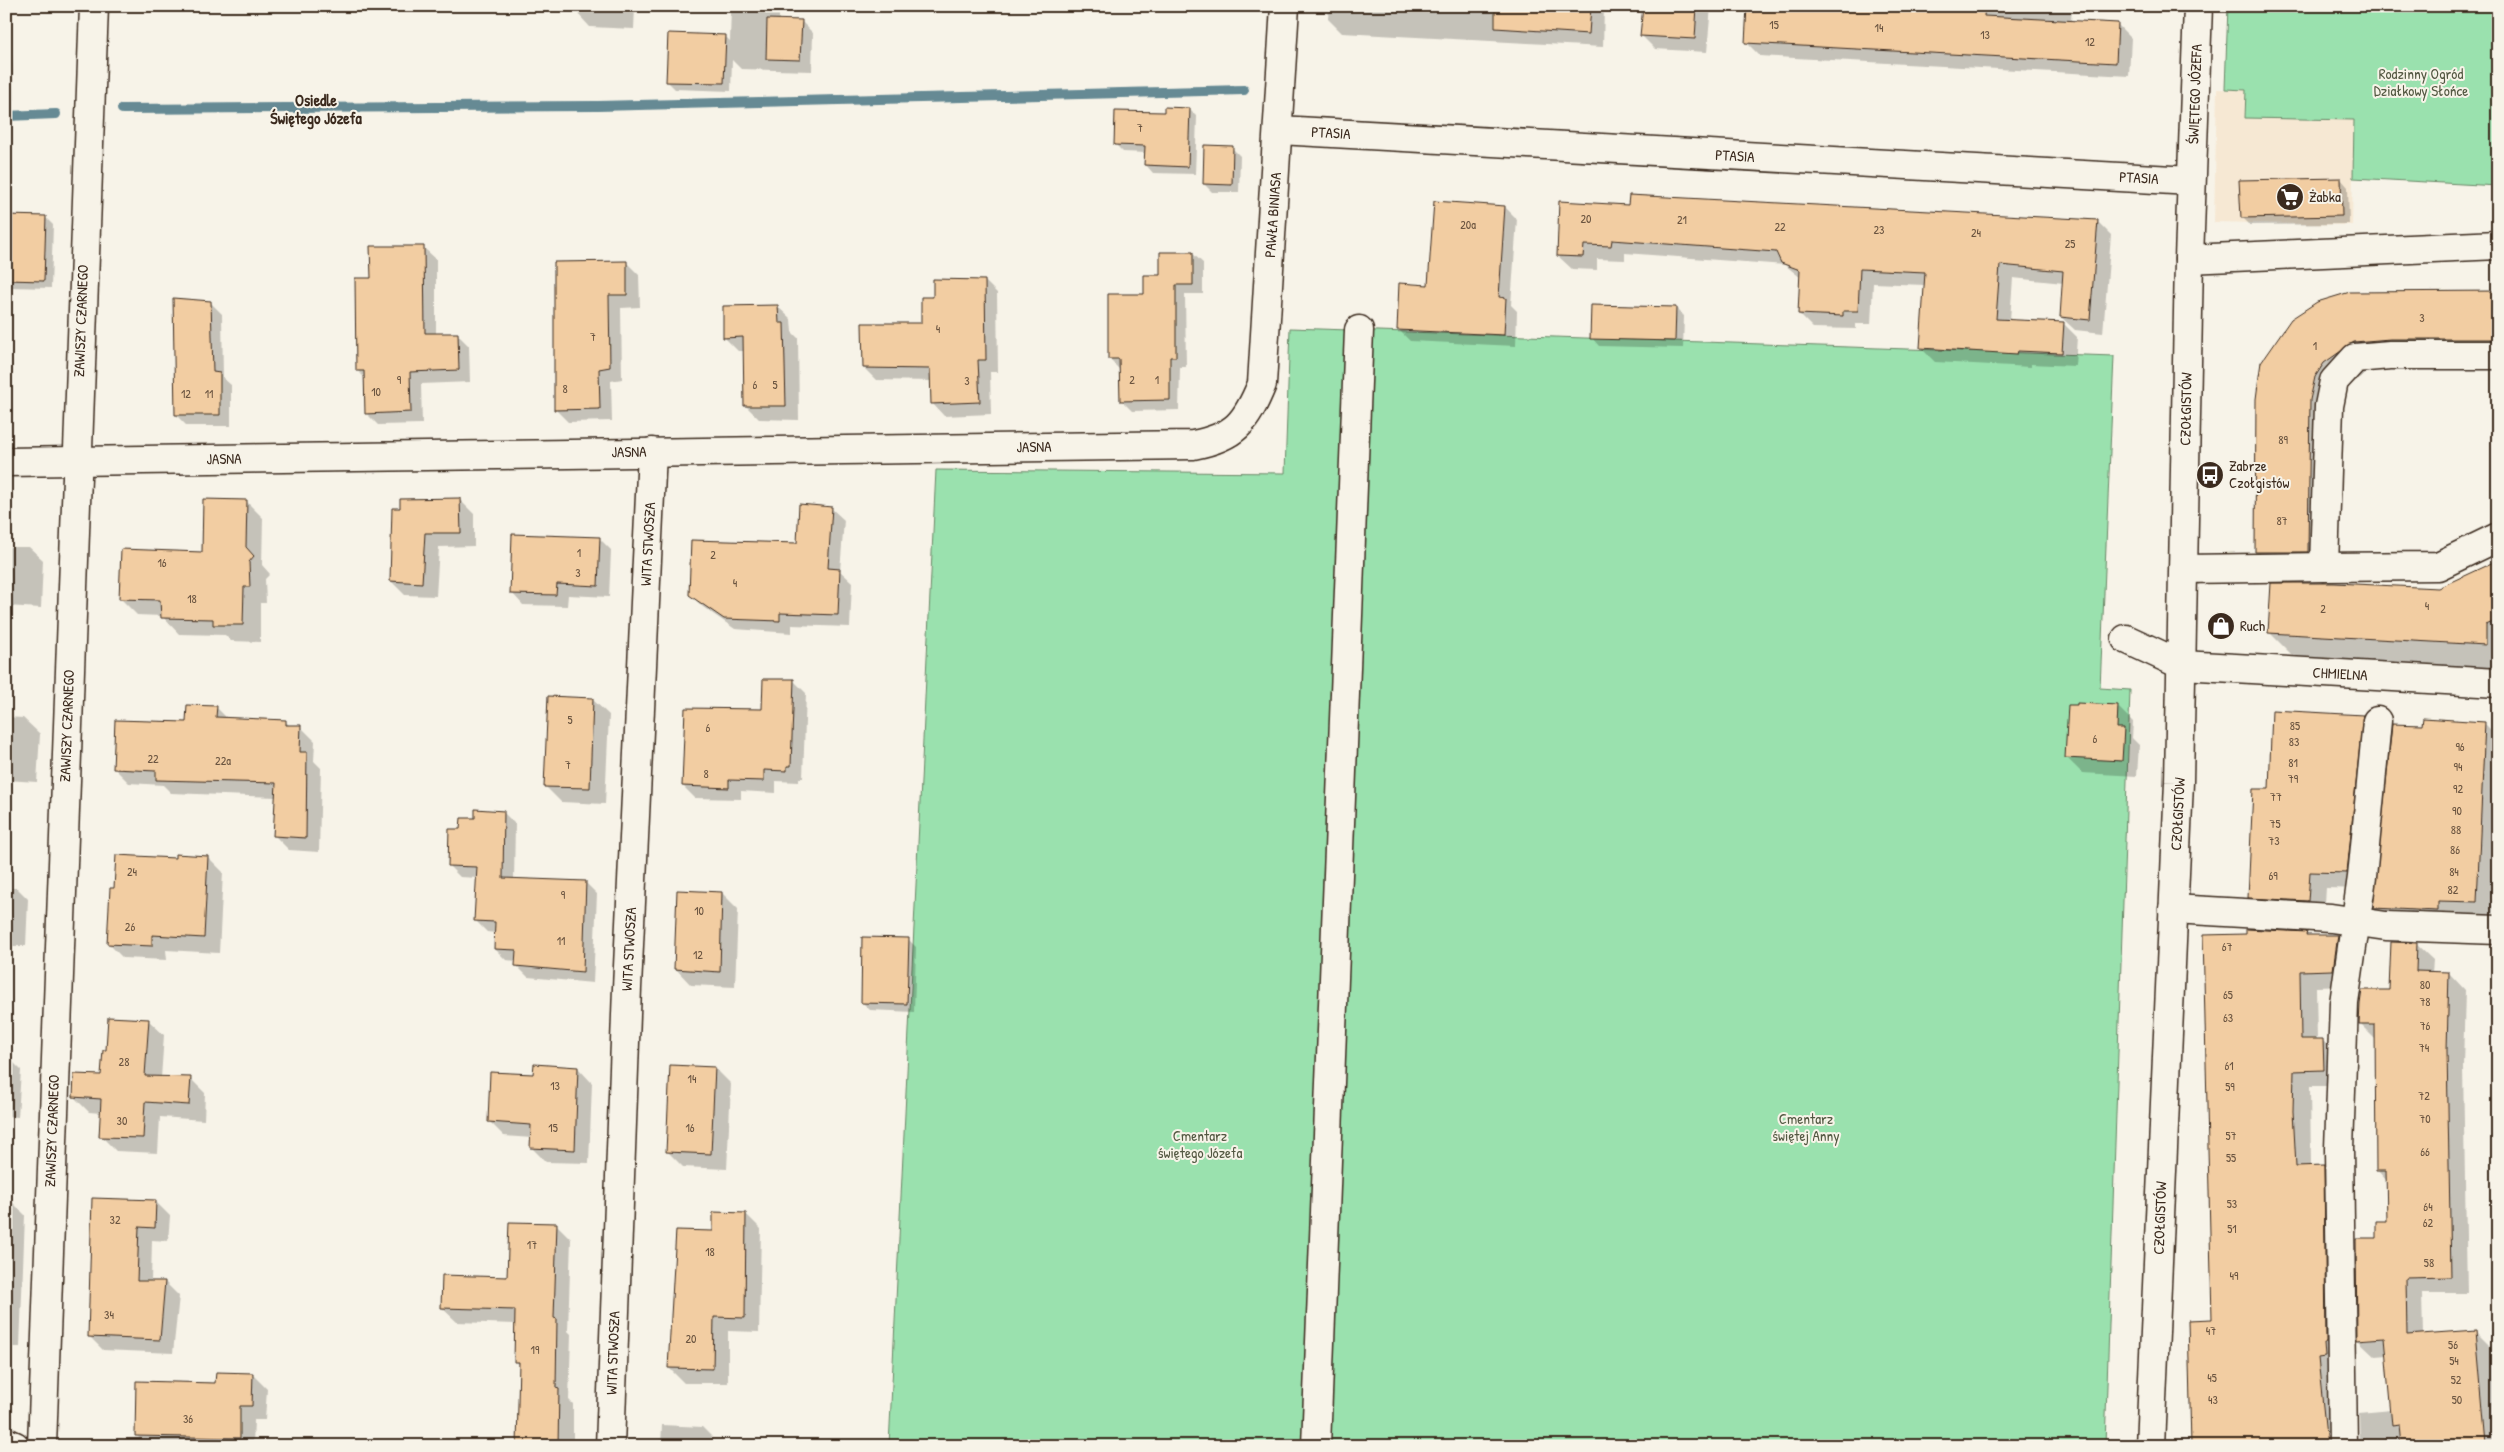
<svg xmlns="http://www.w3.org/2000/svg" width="2504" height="1452" font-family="'Patrick Hand',sans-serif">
<rect width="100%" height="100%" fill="#f7f3e8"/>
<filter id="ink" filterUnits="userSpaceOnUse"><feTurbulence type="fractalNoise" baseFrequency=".02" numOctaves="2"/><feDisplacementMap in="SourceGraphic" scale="10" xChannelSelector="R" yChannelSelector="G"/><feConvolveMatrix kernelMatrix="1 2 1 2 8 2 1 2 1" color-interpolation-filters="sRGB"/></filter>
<g filter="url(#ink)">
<path fill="#f6e8d3" d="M2217 89 2246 90 2245 118 2354 120 2352 225 2214 222Z"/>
<g fill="#9ae1ae" stroke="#6a8666">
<path d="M2228 6H2498V186L2353 178 2354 120 2245 118 2246 90 2225 89Z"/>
<path d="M1290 328 2114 356 2100 688 2130 690 2105 1446H889L936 470 1285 473Z"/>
</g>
<g fill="#0003">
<path d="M6 6H10L14 100H6Z"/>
<path d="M578 6H635L634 29 590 27 578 14Z"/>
<path d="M731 6H779V21H801L813 33 812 71 741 69 732 60 731 91 675 89 667 81 725 36 730 41Z"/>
<path d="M1329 6H1604L1603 47 1342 33 1328 19Z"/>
<path d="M1644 6H1711L1707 52 1655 49 1642 36Z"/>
<path d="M1748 6H2072L2071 22 2118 25 2131 38 2129 76 1760 56 1746 42Z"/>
<path d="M1189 109 1197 117 1195 174 1153 173 1146 165V153L1123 152 1115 144 1165 114Z"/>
<path d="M1232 148 1240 156 1239 192H1212L1204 184Z"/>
<path d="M2341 179 2348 187 2349 224 2250 225 2242 217Z"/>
<path d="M1629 206 2097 221 2111 235 2103 333 2075 330 2061 317 2064 283 2013 278 2010 320 2063 323 2077 337 2075 366 2031 364V367L1935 362 1921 348 1925 285 1873 283 1871 324H1856V329L1813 328 1799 314 1801 278 1785 265 1625 253V260L1597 259V270L1572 269 1558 256Z"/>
<path d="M1505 207 1517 219 1511 305 1517 311 1516 346 1410 341 1398 329 1429 286Z"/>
<path d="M6 216 45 217 53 225 51 288 9 287 6 285Z"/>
<path d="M424 248 436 259V334H457L469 346 470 382 421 384 422 424 378 425 366 413V379L358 371 372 279Z"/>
<path d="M1192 253 1203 263V294H1185L1186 367H1180L1179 410 1132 411 1122 401 1119 369 1109 359 1145 296 1162 276Z"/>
<path d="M626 262 639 275 640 307 621 308 622 379 611 381 612 421 568 422 555 409 556 264Z"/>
<path d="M985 281 997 293 998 372H990L991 414 944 416 932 403V381L876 380 864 368 923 324 934 298Z"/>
<path d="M2498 291V363L2378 366 2368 371 2348 387 2338 401 2332 575 2280 576 2256 552 2257 399 2350 294Z"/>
<path d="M210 302 222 314 223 378 231 385V426H187L176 415Z"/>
<path d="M777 306 791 319 792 332 798 338 799 420 759 419 745 405V351H738L724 337Z"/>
<path d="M1676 308 1684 316 1683 348 1599 346 1592 338Z"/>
<path d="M6 343 8 432H6Z"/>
<path d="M460 500 474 514V546L439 547 436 596 405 595 391 581 393 510Z"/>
<path d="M246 501 263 518 262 565 270 574 265 579 266 603H260V642L231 641 225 635 179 634 162 616 137 615 120 598 203 553Z"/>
<path d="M831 508 844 520 840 571 852 582 850 627 792 625V633L735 629 703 607 690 595 798 545Z"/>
<path d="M600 539 611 550 609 597 568 595 567 606 523 605 512 593Z"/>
<path d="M6 547H29L43 560 41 608 6 606Z"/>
<path d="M2498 561V670L2296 659 2269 632 2438 589Z"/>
<path d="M793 680 806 693 803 778H799V782L776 781V793L741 791V799L695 798 683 786Z"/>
<path d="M592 699 609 715 605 804 561 802 545 786Z"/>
<path d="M2117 706 2133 722 2132 738 2139 745 2137 776 2082 773 2066 757Z"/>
<path d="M217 708 228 719 285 721 290 726 301 727 315 741 314 761 321 768 319 852 289 850 275 836 277 797 171 793 163 785 129 783 115 769Z"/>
<path d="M6 717 23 718 40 734 37 782 6 780Z"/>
<path d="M2362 717 2379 733 2363 889 2326 888 2324 917 2266 914 2249 897 2270 790Z"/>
<path d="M2484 723 2498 737V819L2493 919 2392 925 2375 908 2423 727Z"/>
<path d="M503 812 515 824 514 880 585 882 597 894 593 983 528 977 517 966V961L506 960 495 949 496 933 487 932 476 921 478 878 460 877 449 866 461 830 476 820Z"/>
<path d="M208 857 223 872 219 953 166 950 167 960 123 958 108 943 115 890 176 859Z"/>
<path d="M6 888H17L28 899 26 946H6Z"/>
<path d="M722 893 738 909 735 987 691 985 675 968Z"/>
<path d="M2306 933 2309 937 2337 936 2354 952 2349 986 2316 987 2317 1040H2322L2339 1056 2340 1086H2310L2311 1167H2323L2339 1183 2343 1446H2192L2213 1320Z"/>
<path d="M908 939 916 947 914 1012 870 1010 862 1002Z"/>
<path d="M2416 944 2433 960 2432 973H2449L2465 990 2463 1067 2467 1293H2422L2423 1335 2475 1331 2492 1348 2498 1418V1446H2360L2359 1413 2392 1410 2387 1355 2375 1356 2358 1340 2357 1239H2377L2388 1223 2387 1181 2377 1170 2376 1040 2360 1024 2390 992Z"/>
<path d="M148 1020 164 1035 161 1078H190L205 1093 204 1120 160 1117 158 1153 116 1151 101 1136V1113L89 1112 74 1097 103 1076 107 1051Z"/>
<path d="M6 1061H12L21 1070 18 1117 6 1116Z"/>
<path d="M578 1068 592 1083 589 1163 546 1162 532 1148V1138L504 1136 490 1122 535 1075Z"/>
<path d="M715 1068 731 1084 727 1169 683 1167 667 1151Z"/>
<path d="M93 1200 156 1202 170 1216 168 1241 152 1240 151 1282H165L179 1296 173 1353 103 1350 89 1336Z"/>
<path d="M6 1201H11L25 1215 20 1347H6Z"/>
<path d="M746 1214 761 1229 759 1332 728 1331V1383H684L669 1368 714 1232Z"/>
<path d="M557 1225 571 1239 568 1331 571 1334 569 1400 573 1404V1446H518L520 1366 516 1361V1324L457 1322 442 1308 508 1278Z"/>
<path d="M252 1374 267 1389 265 1420H254L253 1446H147L136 1435 217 1385Z"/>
<path d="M662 1425 702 1427 712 1437V1446H661Z"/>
</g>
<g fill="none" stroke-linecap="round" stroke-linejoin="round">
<g stroke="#668a94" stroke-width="10">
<path d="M122 109 598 106 1244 90"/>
<path d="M6 116 56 114"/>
</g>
</g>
<g fill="#f2cda2" stroke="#3b2a1e">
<path d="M1495 6H1591L1589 34 1495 28Z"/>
<path d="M1643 6H1697L1695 39 1640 36Z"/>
<path d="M1747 6H1985L1984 16 2118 23 2116 63 1745 43Z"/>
<path d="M767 19 802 20 800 60 766 59Z"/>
<path d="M668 33 726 35 724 83 666 82Z"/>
<path d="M1164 107 1190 108 1188 167 1144 165 1145 146 1114 145 1115 111 1164 112Z"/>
<path d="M1204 145 1233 146 1232 185 1203 184Z"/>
<path d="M2341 178 2342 216 2241 218 2239 180Z"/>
<path d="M1629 195 2098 220 2090 320 2060 317 2063 271 2000 265 1996 319 2064 322 2062 353 2018 351 2017 354 1920 348 1925 272 1860 269 1858 311H1843V316L1798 314 1800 270 1781 263 1776 252 1612 240 1611 246 1584 245 1583 257 1557 256 1559 201 1628 205Z"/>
<path d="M1434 201 1505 206 1499 297 1506 298 1504 335 1397 330 1399 283 1428 285Z"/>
<path d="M6 215 46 216 44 281 6 280Z"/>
<path d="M370 246H424L425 333H458L459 370 410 372 411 412 365 414 364 371H356L355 278H371Z"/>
<path d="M1160 252H1193V285H1176V357H1170V400L1120 401 1119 359H1108V294H1144V275H1160Z"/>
<path d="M627 261V295H609L610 367 599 369 600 409 554 410V262Z"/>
<path d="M933 279 985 280 986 360H978L980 402 931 404 930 369 863 368 862 323H921V297H933Z"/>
<path d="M2498 291V339H2390L2354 342 2324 363 2315 377 2310 400 2308 552H2255L2256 399 2259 376 2261 362 2291 319 2317 302 2350 292Z"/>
<path d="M173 298 211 301 213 372 220 373V415H175Z"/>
<path d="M778 305 779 323H784L786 406H744L743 337 723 338V306Z"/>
<path d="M1591 305 1676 307 1675 341 1590 339Z"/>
<path d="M460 498 461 533H425L422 583 390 581 392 508H400V499Z"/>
<path d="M203 499 247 500 246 547 254 556 249 562 250 587H244L243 625H213V619L161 618 160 600 119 599 121 549 202 552Z"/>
<path d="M799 504 832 507 828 568 840 569 838 615 780 613V621L724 619 689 595 691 540 797 543Z"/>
<path d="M512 534 600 537 598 586 557 584 556 595 510 594Z"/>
<path d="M2498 560V620L2486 625V645L2268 633 2271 583H2334L2438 588Z"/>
<path d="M763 679H794L791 766H787V771L764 770V781L729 780V788L682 786 685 708 762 709Z"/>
<path d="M548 696 593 698 590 788 544 787Z"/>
<path d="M2077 703 2118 705 2117 728H2124L2122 761 2065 758 2068 705H2077Z"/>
<path d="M187 705 217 706 216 717 286 720V725H301L300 752H307L306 838 273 836 276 783 156 780V771L113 769 115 720 186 722Z"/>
<path d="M2272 710 2363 715 2347 873 2310 872 2308 901 2248 898 2253 789H2269Z"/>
<path d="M2423 718 2485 722 2477 902 2438 901V911L2373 908 2392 724 2422 725Z"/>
<path d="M475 809 504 811 503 878 586 881 583 972 515 966 516 950 494 949 495 922 474 921 477 867 448 866 449 829H460L461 818H475Z"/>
<path d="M175 854 208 856 204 938 152 935V946L107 944 110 888H114L116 855 175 858Z"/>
<path d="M677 890 722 892 720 972 674 969Z"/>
<path d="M2246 929 2307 932 2306 935H2338L2333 970 2300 971 2301 1039H2323L2324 1070 2294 1071 2293 1111 2296 1166 2324 1165 2326 1343H2324L2325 1357 2318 1358 2327 1446H2295V1443L2191 1446 2188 1320 2212 1319 2203 935 2246 934Z"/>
<path d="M862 937 909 938 907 1004 861 1003Z"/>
<path d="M2391 942 2417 943 2416 971 2449 972 2447 1050 2451 1277 2406 1278 2407 1335 2476 1330 2486 1446H2401L2399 1425 2392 1426 2384 1338 2357 1340 2356 1238H2376V1222H2387L2386 1171H2376L2375 1025H2359L2360 1004 2362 990H2389Z"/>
<path d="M108 1017 149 1019 145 1076 191 1077 189 1105 145 1102 143 1138 99 1137 101 1099 73 1097 74 1074 101 1075 103 1050H106Z"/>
<path d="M534 1064 578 1067 575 1150 530 1148 531 1125 488 1122 490 1072 533 1074Z"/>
<path d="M670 1065 715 1067 711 1154 666 1152Z"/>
<path d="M92 1198 156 1200 155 1228 139 1227 137 1281H165L160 1340 88 1337Z"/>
<path d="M713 1212 746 1213 745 1318 714 1317 713 1369 668 1368 676 1230 713 1231Z"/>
<path d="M509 1222 557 1223 554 1318 557 1319 556 1388 559 1389 558 1446H517L519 1362H514L515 1310 441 1308 442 1275 507 1277Z"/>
<path d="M216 1372 253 1373 252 1406H240V1438L135 1436 136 1381 215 1383Z"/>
</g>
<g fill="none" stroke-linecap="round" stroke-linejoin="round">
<g stroke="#3b2a1e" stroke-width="31">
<g id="minor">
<path d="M1279 130 2191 181"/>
<path d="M2189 259 2498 245"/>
<path d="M2498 355H2390L2355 358 2334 381 2329 406 2324 567 2438 566 2498 537"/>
<path d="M6 462 1193 445C1235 437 1246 423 1262 384L1285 6"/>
<path d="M2184 569 2324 567"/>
<path d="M2126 639 2182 665 2498 683"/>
<path d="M2173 909 2331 918 2386 926 2498 930"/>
<path d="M6 1442 15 1446"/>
<path d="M42 1446 94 6"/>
<path d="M610 1446 627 988 652 452"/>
<path d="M1316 1446 1359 330"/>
<path d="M2150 1446 2179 782 2189 259 2198 6"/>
<path d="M2343 1446 2339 1149 2344 1003 2362 877 2377 721"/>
</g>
</g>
<use href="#minor" stroke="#f7f3e8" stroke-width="28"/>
</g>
</g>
<defs>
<g id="supermarket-disc" transform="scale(1.4375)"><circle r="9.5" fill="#3b2a1e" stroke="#f7f3e8"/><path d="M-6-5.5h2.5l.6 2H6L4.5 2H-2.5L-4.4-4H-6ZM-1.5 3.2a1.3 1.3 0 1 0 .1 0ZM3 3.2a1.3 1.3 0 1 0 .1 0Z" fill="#fff"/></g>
<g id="bus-disc" transform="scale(1.4375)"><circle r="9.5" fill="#3b2a1e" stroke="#f7f3e8"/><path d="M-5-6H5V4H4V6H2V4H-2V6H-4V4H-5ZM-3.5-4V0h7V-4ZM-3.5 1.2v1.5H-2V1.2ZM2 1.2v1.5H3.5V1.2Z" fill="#fff"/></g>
<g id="shop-disc" transform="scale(1.4375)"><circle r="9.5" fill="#3b2a1e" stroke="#f7f3e8"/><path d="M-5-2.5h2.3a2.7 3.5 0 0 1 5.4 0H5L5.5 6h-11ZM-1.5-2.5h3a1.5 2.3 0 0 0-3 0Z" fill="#fff"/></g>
</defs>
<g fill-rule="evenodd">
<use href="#supermarket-disc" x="2290" y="197"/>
<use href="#bus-disc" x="2210" y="475"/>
<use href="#shop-disc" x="2221" y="626"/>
</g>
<g text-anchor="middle" stroke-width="4" stroke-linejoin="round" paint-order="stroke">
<g font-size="12" fill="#69533f">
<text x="1774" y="29">15</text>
<text x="1879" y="32">14</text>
<text x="1985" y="39">13</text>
<text x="2090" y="46">12</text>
<text x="1140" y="132">7</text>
<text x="1586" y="223">20</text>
<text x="1682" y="224">21</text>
<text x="1468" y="229">20a</text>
<text x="1780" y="231">22</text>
<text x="1879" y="234">23</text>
<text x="1976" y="237">24</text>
<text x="2070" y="248">25</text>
<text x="2422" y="322">3</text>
<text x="938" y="333">4</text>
<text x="593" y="341">7</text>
<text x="2315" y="350">1</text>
<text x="399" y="384">9</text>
<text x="1132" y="384">2</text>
<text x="1157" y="384">1</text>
<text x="967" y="385">3</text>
<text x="755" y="389">6</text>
<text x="775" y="389">5</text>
<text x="565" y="393">8</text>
<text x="376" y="396">10</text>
<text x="186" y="398">12</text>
<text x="209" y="398">11</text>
<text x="2283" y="444">89</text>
<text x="2282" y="525">87</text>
<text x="579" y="557">1</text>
<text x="713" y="559">2</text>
<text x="162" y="567">16</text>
<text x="578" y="577">3</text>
<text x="735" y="587">4</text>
<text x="192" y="603">18</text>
<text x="2427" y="610">4</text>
<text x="2323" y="613">2</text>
<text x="570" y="724">5</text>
<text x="2295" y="730">85</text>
<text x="708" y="732">6</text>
<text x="2095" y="743">6</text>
<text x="2294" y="746">83</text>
<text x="2460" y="751">96</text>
<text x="153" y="763">22</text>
<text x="223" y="765">22a</text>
<text x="2293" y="767">81</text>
<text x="568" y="769">7</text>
<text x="2458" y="771">94</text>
<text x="706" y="778">8</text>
<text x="2293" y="783">79</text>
<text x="2458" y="793">92</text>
<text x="2276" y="801">77</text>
<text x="2457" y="815">90</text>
<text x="2275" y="828">75</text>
<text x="2456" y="834">88</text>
<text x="2274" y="845">73</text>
<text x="2455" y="854">86</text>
<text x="132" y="876">24</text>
<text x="2454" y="876">84</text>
<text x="2273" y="880">69</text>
<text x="2453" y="894">82</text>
<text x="563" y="899">9</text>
<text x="699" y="915">10</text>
<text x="130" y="931">26</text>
<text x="561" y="945">11</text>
<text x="2227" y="951">67</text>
<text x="698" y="959">12</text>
<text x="2425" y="989">80</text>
<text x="2228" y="999">65</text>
<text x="2425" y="1006">78</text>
<text x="2228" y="1022">63</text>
<text x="2425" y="1030">76</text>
<text x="2424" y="1052">74</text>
<text x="124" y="1066">28</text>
<text x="2229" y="1070">61</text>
<text x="692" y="1083">14</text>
<text x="555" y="1090">13</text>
<text x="2230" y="1091">59</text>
<text x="2424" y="1100">72</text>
<text x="2425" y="1123">70</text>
<text x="122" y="1125">30</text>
<text x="553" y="1132">15</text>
<text x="690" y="1132">16</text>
<text x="2231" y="1140">57</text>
<text x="2425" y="1156">66</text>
<text x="2231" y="1162">55</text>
<text x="2232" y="1208">53</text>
<text x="2428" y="1211">64</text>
<text x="115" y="1224">32</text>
<text x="2428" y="1227">62</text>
<text x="2232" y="1233">51</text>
<text x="532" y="1249">17</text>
<text x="710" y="1256">18</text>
<text x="2429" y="1267">58</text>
<text x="2234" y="1280">49</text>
<text x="109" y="1319">34</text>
<text x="2211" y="1335">47</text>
<text x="691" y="1343">20</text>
<text x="2453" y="1349">56</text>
<text x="535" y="1354">19</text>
<text x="2454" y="1365">54</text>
<text x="2212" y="1382">45</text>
<text x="2456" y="1384">52</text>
<text x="2213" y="1404">43</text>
<text x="2457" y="1404">50</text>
<text x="188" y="1423">36</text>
</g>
<g font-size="15" fill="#535842" stroke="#f7f3e8">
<text x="2421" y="79">Rodzinny Ogród<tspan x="2421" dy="17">Działkowy Słońce</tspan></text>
<text x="1806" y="1124">Cmentarz<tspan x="1806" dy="17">świętej Anny</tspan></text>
<text x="1200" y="1141">Cmentarz<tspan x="1200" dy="17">świętego Józefa</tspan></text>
</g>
<g font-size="15" fill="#3b2a1e" stroke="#f7f3e8">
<text transform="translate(2195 94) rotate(-88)" y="5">ŚWIĘTEGO JÓZEFA</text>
<text transform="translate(1331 133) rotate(3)" y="5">PTASIA</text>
<text transform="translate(1735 156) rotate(3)" y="5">PTASIA</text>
<text transform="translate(2139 178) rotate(3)" y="5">PTASIA</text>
<text transform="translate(1273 215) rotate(-86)" y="5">PAWŁA BINIASA</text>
<text transform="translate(81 321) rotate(-88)" y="5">ZAWISZY CZARNEGO</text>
<text transform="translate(2186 409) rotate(-89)" y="5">CZOŁGISTÓW</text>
<text transform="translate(1034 447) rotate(-1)" y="5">JASNA</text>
<text transform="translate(629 452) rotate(-1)" y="5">JASNA</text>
<text transform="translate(224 459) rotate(-1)" y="5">JASNA</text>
<text transform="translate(648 544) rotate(-87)" y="5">WITA STWOSZA</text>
<text transform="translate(2340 674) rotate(3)" y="5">CHMIELNA</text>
<text transform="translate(67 726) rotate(-88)" y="5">ZAWISZY CZARNEGO</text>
<text transform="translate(2178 814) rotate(-87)" y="5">CZOŁGISTÓW</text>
<text transform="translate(629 949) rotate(-87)" y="5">WITA STWOSZA</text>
<text transform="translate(52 1131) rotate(-88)" y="5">ZAWISZY CZARNEGO</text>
<text transform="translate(2160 1218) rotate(-88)" y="5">CZOŁGISTÓW</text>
<text transform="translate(613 1353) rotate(-88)" y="5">WITA STWOSZA</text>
</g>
<g font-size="15" fill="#3b2a1e" stroke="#f7f3e8" text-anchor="start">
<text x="2309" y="202">Żabka</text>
<text x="2229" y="471">Zabrze<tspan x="2229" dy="17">Czołgistów</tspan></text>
<text x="2240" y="631">Ruch</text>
</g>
<g font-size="16" font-weight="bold" fill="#3b2a1e" stroke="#f7f3e8">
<text x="316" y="106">Osiedle<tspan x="316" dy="18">Świętego Józefa</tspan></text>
</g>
</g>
<rect width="2504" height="1452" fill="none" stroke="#f7f3e8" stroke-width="25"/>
<rect x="12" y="12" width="2479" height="1427" fill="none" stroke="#3b2a1e" stroke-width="2" filter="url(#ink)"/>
</svg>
